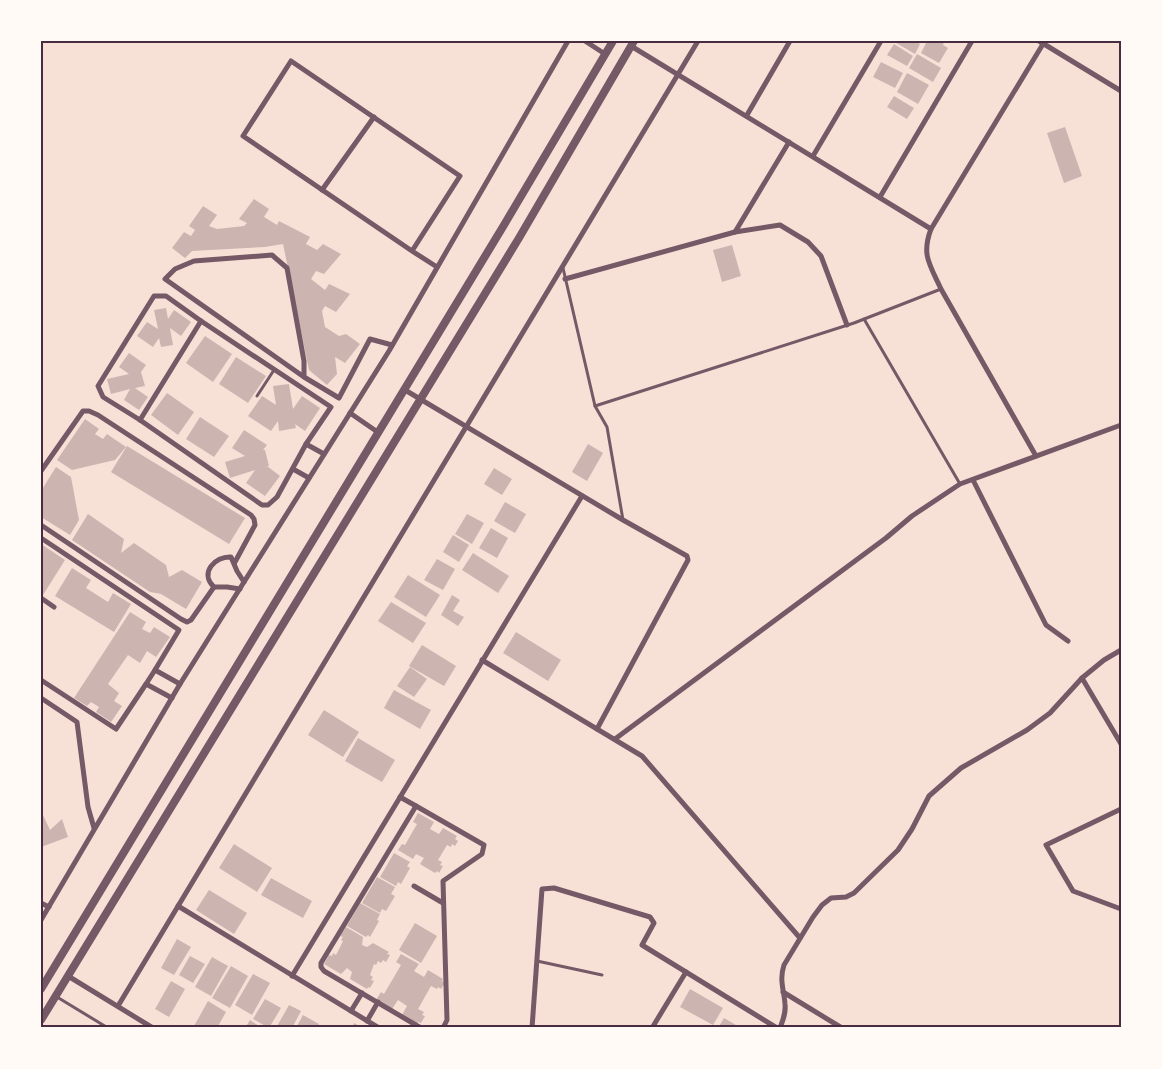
<svg xmlns="http://www.w3.org/2000/svg" width="1162" height="1069" font-family="'Fira Sans',sans-serif">
<rect width="100%" height="100%" fill="#f7e1d7"/>
<g fill="#ccb4b1">
<path d="M893 41H915L920 44 915 54Z"/>
<path d="M927 41H943L944 42 943 45 948 48 939 63 921 53Z"/>
<path d="M894 44 913 56 907 66 887 55Z"/>
<path d="M917 54 941 68 933 82 909 68Z"/>
<path d="M881 62 903 73 895 88 873 77Z"/>
<path d="M907 73 929 85 918 104 897 92Z"/>
<path d="M894 96 914 108 907 119 887 107Z"/>
<path d="M1065 127 1082 176 1064 183 1047 133Z"/>
<path d="M254 199 269 209 264 217 277 225 279 221 310 237 306 244 317 250 323 244 341 254 324 274 316 271 311 279 325 290 329 284 350 294 336 312 325 306 322 311 325 327 339 336 346 334 360 344 345 363 335 357 337 374 327 385 309 370 283 244 265 247 192 251 185 258 172 248 184 232 191 236 195 230 189 226 203 206 217 215 209 226 217 229 244 226 247 223 239 219Z"/>
<path d="M732 245 741 276 722 282 713 250Z"/>
<path d="M166 308 168 319 174 310 191 322 181 336 170 328 173 345 161 347 159 338 153 347 137 336 147 322 158 329 154 310Z"/>
<path d="M205 336 232 354 213 382 186 363Z"/>
<path d="M129 353 146 365 141 372 145 386 135 388 148 397 139 410 124 400 130 389 111 394 107 379 129 374 119 367Z"/>
<path d="M236 357 266 376 248 403 219 384Z"/>
<path d="M289 384 293 409 302 396 320 408 305 431 295 424 296 428 279 431 278 421 271 431 248 416 262 396 276 405 273 386Z"/>
<path d="M167 393 194 412 178 435 151 415Z"/>
<path d="M200 417 229 436 214 457 186 439Z"/>
<path d="M85 419 99 429 95 434 103 439 107 434 126 447 115 460 72 470 57 460Z"/>
<path d="M244 430 267 445 263 450H265L269 466H267L280 476 265 496 246 483 255 470 230 478 225 462 245 456 232 448Z"/>
<path d="M588 444 603 453 587 481 572 472Z"/>
<path d="M127 446 245 518 229 544 111 472Z"/>
<path d="M56 467 71 477 79 520 70 535 41 517V491Z"/>
<path d="M494 468 512 479 502 495 484 484Z"/>
<path d="M505 502 526 514 515 533 494 521Z"/>
<path d="M88 514 124 539 121 553 134 543 166 565 169 577 182 570 202 582 186 609 161 594 150 592 72 540Z"/>
<path d="M467 514 484 523 472 544 455 534Z"/>
<path d="M491 528 508 538 497 558 479 548Z"/>
<path d="M453 535 469 545 459 562 443 552Z"/>
<path d="M41 544 65 560 43 595 41 594Z"/>
<path d="M473 553 509 576 498 593 462 570Z"/>
<path d="M437 559 455 569 443 590 424 580Z"/>
<path d="M72 568 91 580 86 588 108 602 113 593 131 604 114 632 55 596Z"/>
<path d="M408 575 440 595 426 617 394 597Z"/>
<path d="M452 595 460 600 453 611 464 617 458 626 441 615Z"/>
<path d="M391 602 426 623 413 643 378 621Z"/>
<path d="M130 612 146 622 142 629 150 633 154 627 170 637 156 657 147 651 140 663 128 655 108 684 119 693 114 701 122 706 111 722 96 712 99 707 91 702 87 706 74 698Z"/>
<path d="M516 632 561 660 548 681 503 653Z"/>
<path d="M422 645 456 666 444 686 409 666Z"/>
<path d="M410 667 427 679 414 697 397 686Z"/>
<path d="M394 690 431 710 420 729 384 708Z"/>
<path d="M324 710 359 732 343 757 308 735Z"/>
<path d="M358 738 395 760 382 782 345 761Z"/>
<path d="M41 811 50 830 62 819 68 837 41 847Z"/>
<path d="M418 813 434 822 430 829 439 834 443 828 457 836 455 839 458 841 455 846 452 844 451 847 447 845 438 860 442 862 440 865 443 866 439 873 437 871 435 873 420 864 424 858 416 854 413 859 398 850 402 844 405 845 417 824 413 822Z"/>
<path d="M234 844 272 868 257 892 219 868Z"/>
<path d="M394 853 410 862 407 866 410 868 401 884 398 882 396 886 380 877Z"/>
<path d="M377 877 395 887 391 894 395 896 386 911 382 909 380 913 362 903Z"/>
<path d="M271 878 312 901 303 918 261 895Z"/>
<path d="M209 890 247 913 234 934 196 910Z"/>
<path d="M360 903 380 914 377 920 379 921 370 937 368 935 366 937 347 926Z"/>
<path d="M415 923 437 936 421 963 399 950Z"/>
<path d="M346 927 363 937 362 945 367 947 373 943 389 952 387 954 390 955 386 962 383 960 381 963 378 961 376 965 374 964 370 975 373 977 371 980 374 981 370 988 368 987 367 989 350 979 352 972 347 968 341 974 324 964 329 955 332 956 333 953 336 955 343 941 341 940 343 937 340 936Z"/>
<path d="M177 939 191 947 174 975 161 968Z"/>
<path d="M401 954 419 964 414 971 424 977 428 970 443 979 442 981 445 983 441 989 438 987 437 989 431 986 418 1009 424 1012 422 1015 425 1016 421 1023 418 1022 417 1024 402 1015 407 1006 398 1000 392 1009 376 1000 381 992 384 994 401 965 396 962Z"/>
<path d="M190 956 205 964 193 983 179 975Z"/>
<path d="M212 957 228 966 211 996 195 987Z"/>
<path d="M231 966 248 976 230 1008 212 998Z"/>
<path d="M253 974 270 983 252 1015 235 1005Z"/>
<path d="M171 981 185 989 169 1017 155 1009Z"/>
<path d="M690 989 723 1008 713 1025 680 1007Z"/>
<path d="M265 999 281 1008 269 1028 253 1019Z"/>
<path d="M208 1001 226 1012 217 1028H193Z"/>
<path d="M289 1005 301 1011 292 1028H276Z"/>
<path d="M303 1015 319 1024 317 1028H296Z"/>
<path d="M724 1018 741 1028H718Z"/>
<path d="M250 1020 262 1028H245Z"/>
<path d="M354 1023 363 1028H352Z"/>
</g>
<g fill="none" stroke-linecap="round" stroke-linejoin="round">
<g stroke="#755966" stroke-width="3">
<path d="M563 268 595 406 854 323 941 289"/>
<path d="M864 319 960 484"/>
<path d="M257 396 274 370"/>
<path d="M595 406 607 427 623 520"/>
<path d="M537 961 602 975"/>
<path d="M57 997 108 1028"/>
</g>
<g stroke="#755966" stroke-width="5">
<path d="M585 41 605 54"/>
<path d="M1039 41 1121 91"/>
<path d="M631 46 931 229"/>
<path d="M747 115 790 41"/>
<path d="M789 142 735 232 780 225 808 242 821 256 847 325"/>
<path d="M813 156 881 41"/>
<path d="M322 190 374 117"/>
<path d="M880 197 972 41"/>
<path d="M412 251 460 176 291 61 243 136 412 251 437 267"/>
<path d="M565 279 735 232"/>
<path d="M154 296H166L201 321 331 407 306 444 277 497 268 505H262L140 420 103 397 98 386Z"/>
<path d="M304 377V361L287 268 272 255 194 261 175 269 165 279 304 377 339 398 370 339 392 345"/>
<path d="M405 390 623 520 687 556 688 560 597 729"/>
<path d="M350 413 379 433"/>
<path d="M140 420 201 321"/>
<path d="M306 444 324 454"/>
<path d="M1036 456 941 289C930 265 921 255 931 229L1043 44"/>
<path d="M293 469 309 478"/>
<path d="M41 471 83 411H89L98 415 251 515 254 519 255 525 235 562"/>
<path d="M973 480 1046 625 1068 641"/>
<path d="M41 525 181 619 187 622 191 620 214 587"/>
<path d="M41 538 179 630 155 670 180 684"/>
<path d="M240 589 227 587H214C199 573 215 556 231 557L237 571 244 582"/>
<path d="M41 598 54 607"/>
<path d="M482 660 642 756 800 938"/>
<path d="M1082 678 1121 744"/>
<path d="M41 680 116 729 146 684 172 698"/>
<path d="M146 684 155 670"/>
<path d="M41 698 77 722 88 807 94 828"/>
<path d="M615 739 886 538 912 516 960 484 1121 425"/>
<path d="M400 797 416 806"/>
<path d="M1121 809 1046 845 1073 891 1121 909"/>
<path d="M414 886 443 903"/>
<path d="M41 903 49 907"/>
<path d="M178 906 379 1028"/>
<path d="M41 920 180 684 389 351 568 41"/>
<path d="M68 976 153 1028"/>
<path d="M292 976 582 496"/>
<path d="M783 992 842 1028"/>
<path d="M118 1006 698 41"/>
<path d="M351 1011 362 993"/>
<path d="M367 1021 378 1002"/>
<path d="M421 1028 324 971 321 967V963L416 806 484 845 482 854 443 881 447 1020 443 1028"/>
<path d="M532 1028 542 889 554 888 650 917 654 923 642 945 777 1028"/>
<path d="M652 1028 686 972"/>
<path d="M780 1028C783 1020 786 1013 785 1004 784 990 779 980 784 965L813 917 822 905 831 898 846 897 854 893 898 850 912 829 929 796 961 768 1027 730 1050 713 1082 678 1104 660 1121 650"/>
</g>
<g stroke="#755966" stroke-width="8">
<path d="M41 989 504 225 613 41"/>
<path d="M41 1020 519 238 634 41"/>
</g>
</g>
<rect width="1162" height="1069" fill="none" stroke="#fffaf5" stroke-width="85"/>
<rect x="42" y="42" width="1078" height="984" fill="none" stroke="#4a2c40" stroke-width="2"/>
</svg>
